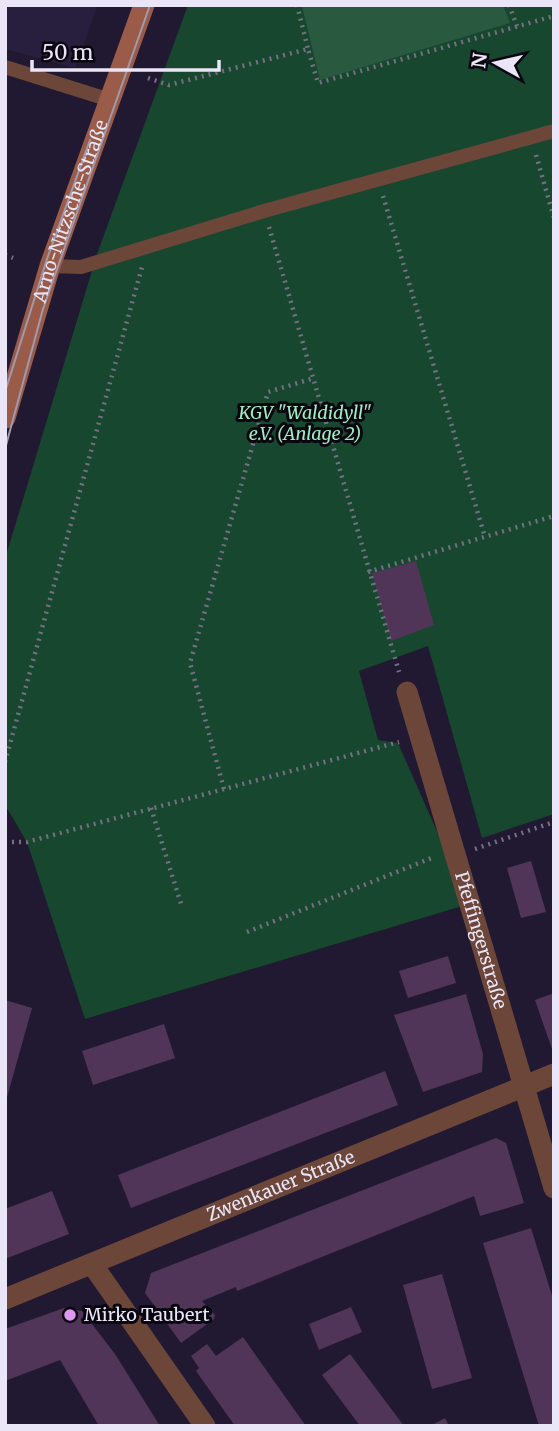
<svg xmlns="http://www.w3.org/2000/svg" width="559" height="1431" font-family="Merriweather,serif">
<rect width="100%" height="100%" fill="#201931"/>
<path fill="#281f3e" d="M5 5H98L75 68 5 49Z"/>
<path fill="#17472e" d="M188 5H554V814L482 838 428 646 359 671 378 740 398 743 469 904 85 1019 27 842 5 805V559L97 254Z"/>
<path fill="#295a3f" d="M503 5 510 23 320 80 302 6Z"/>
<g fill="#503559">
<path d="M416 561 434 625 391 641 372 573Z"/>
<path d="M531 861 546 912 521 918 507 868Z"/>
<path d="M448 956 456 983 408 998 399 971Z"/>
<path d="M554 993V1052H553L535 1000Z"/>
<path d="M466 994 483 1054 482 1072 423 1092 394 1015Z"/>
<path d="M5 1000 32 1008 6 1101H5Z"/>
<path d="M164 1024 175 1058 93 1085 82 1051Z"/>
<path d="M385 1071 398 1105 131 1208 118 1175Z"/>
<path d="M496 1138 506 1143 524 1203 480 1216 474 1196 237 1291 236 1287 202 1301 215 1315 214 1319 181 1343 145 1293 151 1273Z"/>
<path d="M52 1191 69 1234 5 1259V1209Z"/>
<path d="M531 1228 554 1302V1426H539L483 1243Z"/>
<path d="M442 1274 472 1378 432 1389 403 1285Z"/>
<path d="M351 1307 362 1332 319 1350 309 1324Z"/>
<path d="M64 1308 82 1311 115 1354 160 1426H99L60 1360 5 1381V1329Z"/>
<path d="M243 1337 281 1391 306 1426H235L196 1371 199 1368 191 1356 207 1344 216 1356Z"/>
<path d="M350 1354 404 1426H360L322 1375Z"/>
<path d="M445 1418 449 1426H430Z"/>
</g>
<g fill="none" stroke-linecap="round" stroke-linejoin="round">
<g stroke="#756f84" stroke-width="4.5" stroke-dasharray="2 5" stroke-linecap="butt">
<path d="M297 5 308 49"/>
<path d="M509 5 517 26"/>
<path d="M148 78 169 85 308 49 318 83 554 16"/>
<path d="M536 155 554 218"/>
<path d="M383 196 485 537"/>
<path d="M269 227 399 672"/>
<path d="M5 255 13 258"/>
<path d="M368 572 554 516"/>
<path d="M5 762 142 267"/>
<path d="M224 789 190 663 268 392 311 379"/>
<path d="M151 808 182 907"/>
<path d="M5 842H27L399 742"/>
<path d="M475 849 554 822"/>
<path d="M247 932 434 857"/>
</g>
<g stroke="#6d463a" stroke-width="14">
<path d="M5 67 110 100"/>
<path d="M50 266 81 267 264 211 554 131"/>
</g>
<g stroke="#6d463a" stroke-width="21">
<path id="s1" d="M407 692 554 1188"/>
<path d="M92 1264 205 1426"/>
<path id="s2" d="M5 1299 554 1074"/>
</g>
<path stroke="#9a5b49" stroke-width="21" id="s3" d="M5 418 50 266 144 5"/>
<g stroke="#9f9aae" stroke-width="2">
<path d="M5 392 47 259 90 140"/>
<path d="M5 449 43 309 150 5"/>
</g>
</g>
<circle fill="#de98f2" stroke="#090610" stroke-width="2.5" cx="70" cy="1315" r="7"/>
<g text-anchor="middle" stroke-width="6" stroke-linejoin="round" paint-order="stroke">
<g font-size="18" fill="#eae6f7" stroke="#090610">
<text dy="6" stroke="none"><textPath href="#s3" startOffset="217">Arno-Nitzsche-Straße</textPath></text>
<text dy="6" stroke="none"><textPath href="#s1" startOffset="259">Pfeffingerstraße</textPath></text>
<text dy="6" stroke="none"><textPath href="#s2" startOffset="298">Zwenkauer Straße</textPath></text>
</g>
<g font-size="18" font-style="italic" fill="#9fedc0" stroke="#090610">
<text x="305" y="419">KGV "Waldidyll"<tspan x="305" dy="21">e.V. (Anlage 2)</tspan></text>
</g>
<g font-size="18" fill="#eae6f7" stroke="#090610" text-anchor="start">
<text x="84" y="1321">Mirko Taubert</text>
</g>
</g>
<rect width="559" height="1431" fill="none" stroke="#eae6f7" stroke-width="14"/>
<g transform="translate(496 63) rotate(278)" stroke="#090610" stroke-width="5" paint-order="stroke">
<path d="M0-5L12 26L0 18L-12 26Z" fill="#eae6f7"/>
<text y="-10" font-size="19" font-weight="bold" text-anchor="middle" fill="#eae6f7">N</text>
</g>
<path d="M32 60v10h187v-10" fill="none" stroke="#eae6f7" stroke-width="3.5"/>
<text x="42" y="60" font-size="21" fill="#eae6f7" stroke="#090610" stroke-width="5" paint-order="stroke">50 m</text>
</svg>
